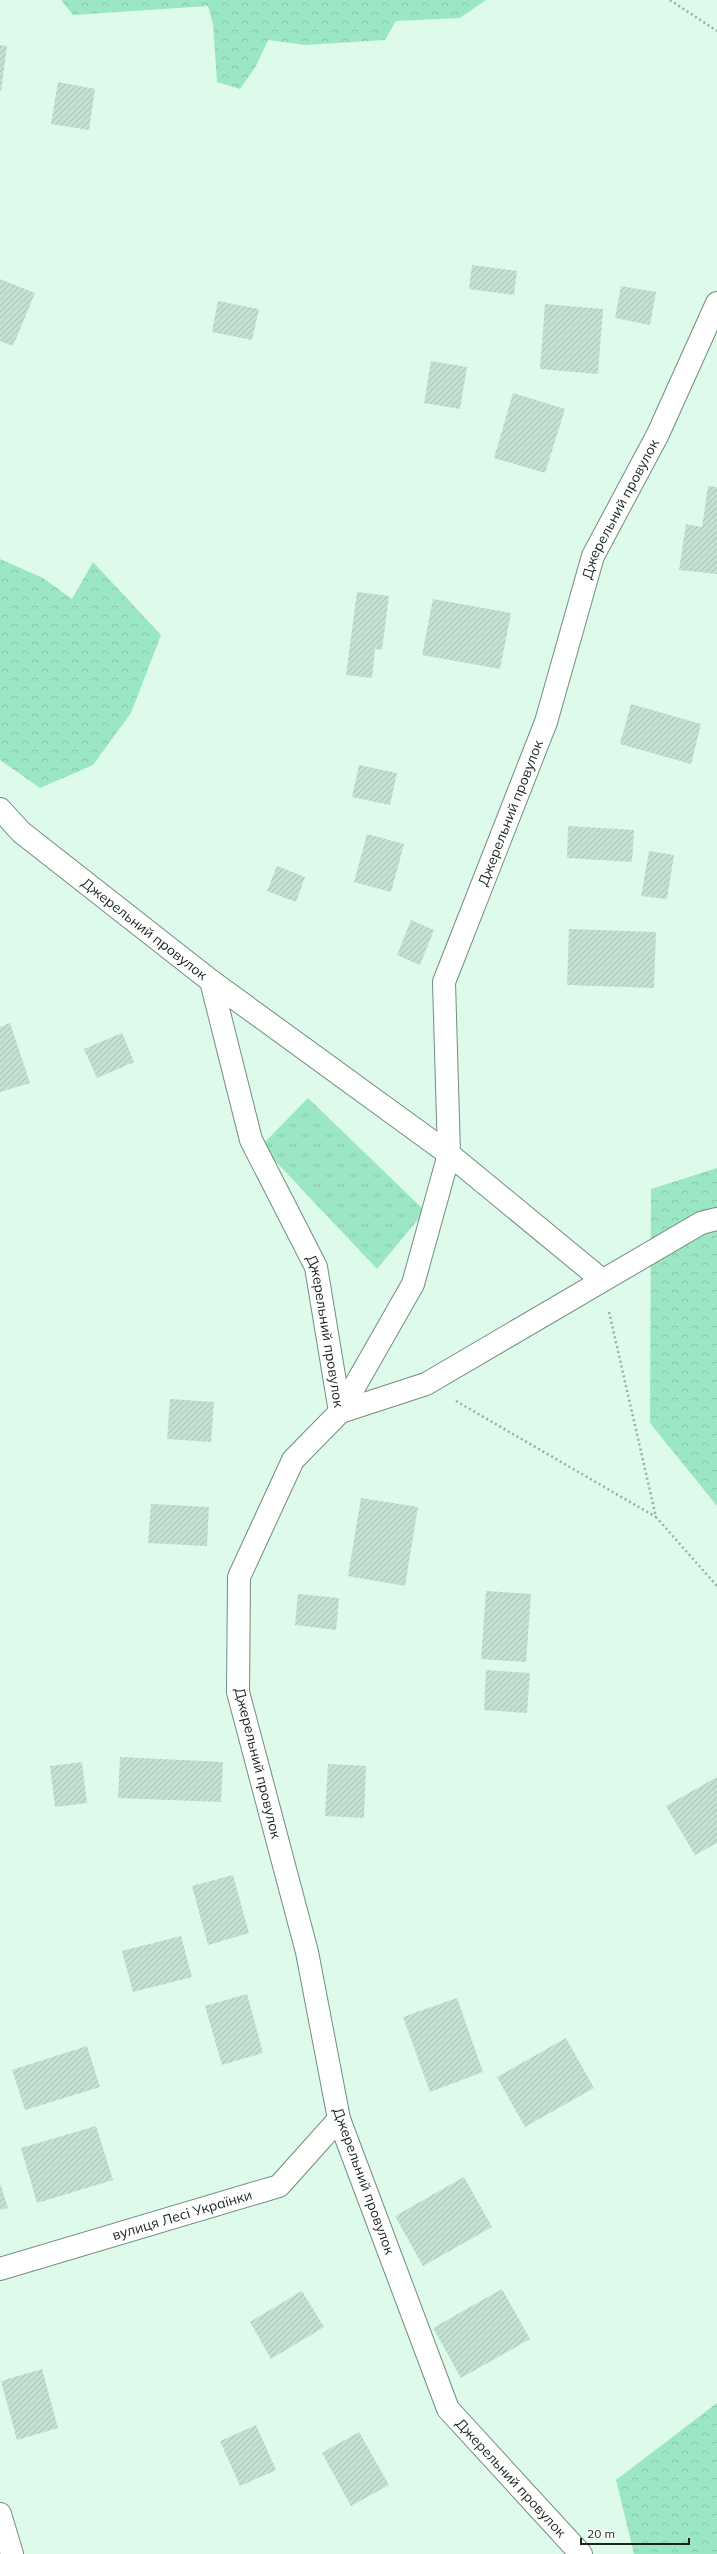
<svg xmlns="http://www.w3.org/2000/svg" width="717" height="2554" font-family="Mulish,sans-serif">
<defs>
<pattern id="grass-tufts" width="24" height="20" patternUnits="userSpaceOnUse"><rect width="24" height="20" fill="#9ce7c3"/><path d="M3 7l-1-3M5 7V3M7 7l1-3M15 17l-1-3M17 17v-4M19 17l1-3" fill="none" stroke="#86c6a7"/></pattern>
<pattern id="forest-crowns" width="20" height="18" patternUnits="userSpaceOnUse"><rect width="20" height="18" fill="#9ce7c3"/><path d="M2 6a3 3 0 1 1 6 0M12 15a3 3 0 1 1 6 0" fill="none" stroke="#86c6a7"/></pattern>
<pattern id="building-hatch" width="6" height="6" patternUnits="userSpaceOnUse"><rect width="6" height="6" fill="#c4e0d2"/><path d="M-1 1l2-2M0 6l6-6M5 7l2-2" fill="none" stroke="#a8c0b4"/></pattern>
</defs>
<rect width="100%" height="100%" fill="#ddfaeb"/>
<path fill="url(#grass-tufts)" d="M308 1098 425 1211 377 1269 261 1146Z"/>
<g fill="url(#forest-crowns)">
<path d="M61 0H486L460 18 396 21 385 40 305 45 268 40 256 66 240 89 217 82 213 25 208 6 73 15Z"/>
<path d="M0 559 43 578 72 599 93 562 161 635 131 713 93 765 40 788 0 760Z"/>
<path d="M717 1168V1506L650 1423 651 1189Z"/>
<path d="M717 2403V2554H634L616 2480Z"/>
</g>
<g fill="url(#building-hatch)">
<path d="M0 45 7 46 1 91 0 90Z"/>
<path d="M58 82 95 89 89 130 51 124Z"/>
<path d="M472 265 517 271 514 295 469 289Z"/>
<path d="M0 279 35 293 13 346 0 341Z"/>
<path d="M621 286 656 292 650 325 615 318Z"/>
<path d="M218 301 259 309 252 340 212 332Z"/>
<path d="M545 304 603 309 598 374 540 369Z"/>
<path d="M431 361 467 367 460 409 424 403Z"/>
<path d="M513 393 565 409 545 473 494 458Z"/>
<path d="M708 486 717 487V574L679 570 686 524 702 527Z"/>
<path d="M357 592 389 596 382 650 375 649 372 678 346 675Z"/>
<path d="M433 599 511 613 500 669 422 655Z"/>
<path d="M631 704 701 724 691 764 620 744Z"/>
<path d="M359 765 397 773 390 805 352 797Z"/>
<path d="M568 826 634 830 632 862 567 858Z"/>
<path d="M367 834 404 844 391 892 354 882Z"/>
<path d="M649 851 674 855 667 899 641 896Z"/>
<path d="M277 866 305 877 296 902 267 891Z"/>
<path d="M411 920 434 930 420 965 397 955Z"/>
<path d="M569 929 656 932 654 988 567 985Z"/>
<path d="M10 1023 30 1083 0 1092V1027Z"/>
<path d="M122 1033 134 1062 97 1078 84 1049Z"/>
<path d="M170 1399 214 1402 211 1442 167 1439Z"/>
<path d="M361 1498 418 1507 405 1586 348 1576Z"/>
<path d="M151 1504 209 1507 207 1546 148 1543Z"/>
<path d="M486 1591 531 1594 526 1662 481 1659Z"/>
<path d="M298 1594 339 1598 336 1630 295 1625Z"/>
<path d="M486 1670 530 1673 527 1713 484 1710Z"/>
<path d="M120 1757 223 1762 221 1802 118 1798Z"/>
<path d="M82 1762 87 1803 55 1807 50 1766Z"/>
<path d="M328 1764 366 1766 364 1818 325 1816Z"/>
<path d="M717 1777V1843L695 1855 666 1806Z"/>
<path d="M233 1875 249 1933 208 1945 192 1886Z"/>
<path d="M181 1936 192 1977 133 1992 122 1951Z"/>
<path d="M247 1994 263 2053 222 2065 205 2006Z"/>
<path d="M457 1998 483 2072 430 2092 403 2017Z"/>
<path d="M566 2038 594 2088 525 2127 497 2077Z"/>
<path d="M87 2046 100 2087 25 2110 12 2070Z"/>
<path d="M96 2126 113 2180 37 2203 21 2148Z"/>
<path d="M464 2177 492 2227 423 2266 395 2216Z"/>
<path d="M0 2183 8 2208 0 2210Z"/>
<path d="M502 2289 530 2339 461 2378 433 2328Z"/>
<path d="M302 2291 324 2327 271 2359 250 2322Z"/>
<path d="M42 2369 58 2428 17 2440 1 2381Z"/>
<path d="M256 2425 276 2470 240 2486 220 2441Z"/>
<path d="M359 2432 389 2485 351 2506 322 2453Z"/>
</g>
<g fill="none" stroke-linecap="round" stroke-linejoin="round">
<g stroke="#728d7f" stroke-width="24">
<g id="street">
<path id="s1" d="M0 809 21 832 211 981 251 1140 316 1267 340 1412"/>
<path d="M211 981 449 1154 413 1284 340 1412"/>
<path id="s2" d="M602 1280 449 1154 444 982 546 722 593 556 658 434 717 303"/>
<path id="s3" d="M339 2119 448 2409 581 2554"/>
<path d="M0 2514 12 2554"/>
</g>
</g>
<g stroke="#728d7f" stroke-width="24">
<g id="secondary">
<path id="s4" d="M0 2269 279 2186 339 2119 307 1952 238 1692 239 1577 293 1460 340 1412 426 1384 701 1223 717 1219"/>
</g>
</g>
<g stroke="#98afa3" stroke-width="2.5" stroke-dasharray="2 3" stroke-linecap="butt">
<path d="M670 0 717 31"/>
<path d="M609 1312 656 1517 717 1586"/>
<path d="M456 1401 656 1517"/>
</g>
<use href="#street" stroke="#fff" stroke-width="22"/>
<use href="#secondary" stroke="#fff" stroke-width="22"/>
</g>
<g text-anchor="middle" stroke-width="4" stroke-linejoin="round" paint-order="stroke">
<g font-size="14" fill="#19241f" stroke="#fff">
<text dy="5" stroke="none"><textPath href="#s2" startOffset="876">Джерельний провулок</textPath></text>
<text dy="5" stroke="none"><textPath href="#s2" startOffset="552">Джерельний провулок</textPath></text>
<text dy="5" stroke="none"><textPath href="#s1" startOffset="188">Джерельний провулок</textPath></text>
<text dy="5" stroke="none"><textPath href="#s1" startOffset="644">Джерельний провулок</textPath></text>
<text transform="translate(258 1763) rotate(76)" y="5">Джерельний провулок</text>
<text transform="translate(364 2181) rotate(70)" y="5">Джерельний провулок</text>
<text dy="5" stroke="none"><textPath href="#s4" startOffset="190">вулиця Лесі Українки</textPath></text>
<text dy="5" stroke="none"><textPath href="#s3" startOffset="403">Джерельний провулок</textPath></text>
</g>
</g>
<path d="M581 2538v6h108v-6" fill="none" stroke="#19241f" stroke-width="2"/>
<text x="587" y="2538" font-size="12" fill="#19241f" stroke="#ffffff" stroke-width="3" paint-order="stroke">20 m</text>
</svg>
